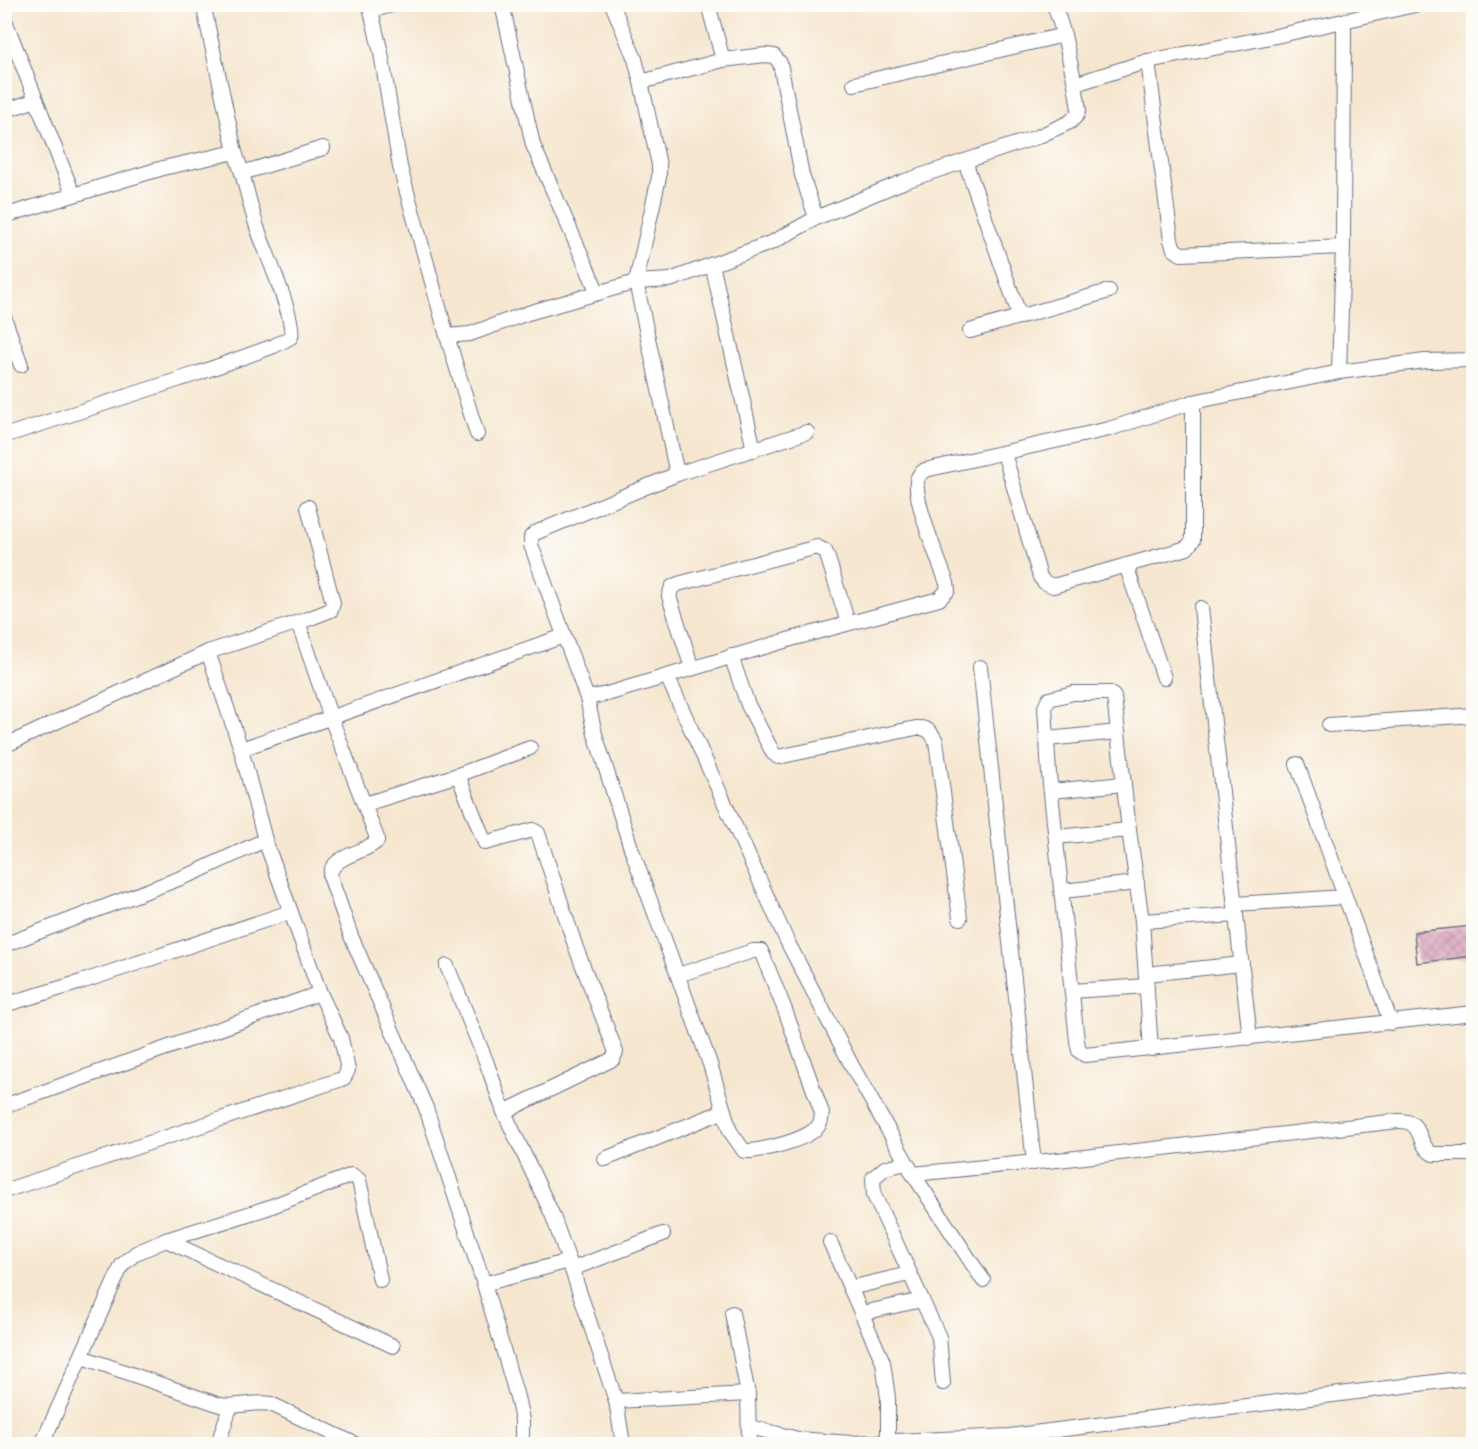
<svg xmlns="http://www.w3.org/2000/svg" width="1478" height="1449" font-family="'IM FELL French Canon',serif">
<defs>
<pattern id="building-cross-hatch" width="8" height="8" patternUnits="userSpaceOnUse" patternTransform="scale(1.5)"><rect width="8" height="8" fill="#dda8bf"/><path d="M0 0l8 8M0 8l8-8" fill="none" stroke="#b2899e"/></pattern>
</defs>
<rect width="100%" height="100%" fill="#fdfcf7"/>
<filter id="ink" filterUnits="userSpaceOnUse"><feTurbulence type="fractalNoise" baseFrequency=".0167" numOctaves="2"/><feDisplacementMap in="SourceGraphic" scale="12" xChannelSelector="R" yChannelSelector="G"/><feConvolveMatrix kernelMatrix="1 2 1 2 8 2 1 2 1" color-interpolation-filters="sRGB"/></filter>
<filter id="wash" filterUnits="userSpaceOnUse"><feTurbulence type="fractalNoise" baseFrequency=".008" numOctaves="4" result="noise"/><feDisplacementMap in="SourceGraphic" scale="24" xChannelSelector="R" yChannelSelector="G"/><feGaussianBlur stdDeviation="1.35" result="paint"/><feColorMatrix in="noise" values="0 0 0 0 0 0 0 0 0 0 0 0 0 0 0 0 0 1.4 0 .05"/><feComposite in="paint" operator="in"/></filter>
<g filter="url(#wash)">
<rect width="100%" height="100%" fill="#f6e6cf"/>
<g id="blocks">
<path fill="url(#building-cross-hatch)" d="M1473 926V956L1417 963 1414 932Z"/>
</g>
</g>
<g filter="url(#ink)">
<use href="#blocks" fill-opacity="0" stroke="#686f86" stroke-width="1.5"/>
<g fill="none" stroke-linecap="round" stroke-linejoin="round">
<g stroke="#686f86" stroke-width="16">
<g id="minor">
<path d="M203 4 235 152 242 173"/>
<path d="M394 4 371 11 381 53 400 167 447 336 477 434"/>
<path d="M502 4 533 145 598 293"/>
<path d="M612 4 635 59 641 82"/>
<path d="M708 4 723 60"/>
<path d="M1054 4 1064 35 1075 84"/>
<path d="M4 18 73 194"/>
<path d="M1148 61 1171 240 1174 249 1181 254 1343 247"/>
<path d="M854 84 1064 35"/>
<path d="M4 111 36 100"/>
<path d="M965 161 1020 317"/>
<path d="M4 216 163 168 235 152"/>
<path d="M712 264 754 450"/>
<path d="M4 317 21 365"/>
<path d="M970 331 1109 291"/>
<path d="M447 336 470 334 528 313 636 282 670 280 773 242 816 218 905 181 1037 137 1070 122 1077 115 1079 109 1075 84 1148 61 1276 36 1419 4"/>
<path d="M1339 372 1343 247 1344 21"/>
<path d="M4 436 199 373 274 346 291 337C296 319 264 249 257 227 251 209 247 191 242 173L323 148"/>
<path d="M1004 453 1040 577 1044 582 1053 586 1187 548 1193 540V402"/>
<path d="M677 474 807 432"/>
<path d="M1126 565 1164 678"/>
<path d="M1201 608 1250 1038"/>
<path d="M298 622 331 718 377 838V841C364 854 331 855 330 876L351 936 426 1108 484 1284 517 1397 522 1420V1444"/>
<path d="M731 656 748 705 773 753 778 757 916 728C928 727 931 732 936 741L960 918"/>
<path d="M980 667 1034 1163"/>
<path d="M692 668 669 596 672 587 678 584 817 547 825 551 827 555 848 623"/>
<path d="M667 676 787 941 852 1066 913 1174 983 1280"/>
<path d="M587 698 531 545V537L535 533 677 474 636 282 659 177V165L641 82 723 60 765 55 774 56 780 63 802 175 816 218"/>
<path d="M1329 725 1474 715"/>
<path d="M1047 739 1118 732"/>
<path d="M4 746 208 652 308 619 331 610 333 603 308 507"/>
<path d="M241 749 564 636"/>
<path d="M1297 764 1391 1023"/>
<path d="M458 775 485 843 533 830 538 833 576 948 616 1052 613 1059 504 1112"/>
<path d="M1051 791 1124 784"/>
<path d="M365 804 458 775 530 748"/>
<path d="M1056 837 1129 830"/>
<path d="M1062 891 1137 883"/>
<path d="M1235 904 1345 897"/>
<path d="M1236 915 1142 921 1129 830 1114 697 1110 693H1073L1049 699 1045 707 1049 774 1077 1041 1079 1051 1085 1055 1474 1013"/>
<path d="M1142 921 1151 1049"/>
<path d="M4 945 194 873 265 840"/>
<path d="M447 966 486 1061 504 1112 552 1214 569 1261 616 1401 623 1444"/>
<path d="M1146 974 1242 964"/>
<path d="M678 975 753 951H761L785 1010 822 1113C821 1117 822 1120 820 1123 814 1139 759 1152 744 1151L730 1131 710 1064 631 848 595 734 587 698 607 694 791 639 939 599 948 590 947 583C939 561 914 502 917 481 918 475 921 473 925 470L1109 429 1193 402 1339 372 1425 361 1474 360"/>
<path d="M1072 991 1147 986"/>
<path d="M4 1005 81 982 290 912"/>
<path d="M4 1106 320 993"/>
<path d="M605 1159 724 1111"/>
<path d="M906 1163 885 1168 873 1178 874 1195 939 1337 943 1383"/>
<path d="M913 1174 1067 1159 1398 1121C1425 1120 1415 1144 1433 1154H1474"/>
<path d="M4 1191 339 1080 344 1078 348 1070 341 1038 320 993 265 840 241 749 208 652"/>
<path d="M830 1242 883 1362 888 1398V1442"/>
<path d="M572 1269 663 1234"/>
<path d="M380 1280 359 1180 352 1175 267 1208 166 1240 393 1346"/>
<path d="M484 1284 569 1261"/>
<path d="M850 1288 909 1274"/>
<path d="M732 1313 748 1394 749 1444"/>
<path d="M862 1313 922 1300"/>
<path d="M82 1357 220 1405C237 1408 253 1401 271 1404L355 1444"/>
<path d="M616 1401 748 1394"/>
<path d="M750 1427 798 1439 851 1443 1010 1436 1474 1377"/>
<path d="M42 1444 122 1265 136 1253 166 1240"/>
<path d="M218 1444 230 1407"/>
</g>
</g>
<use href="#minor" stroke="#fff" stroke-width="14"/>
</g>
</g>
<rect width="1478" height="1449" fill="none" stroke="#fdfcf7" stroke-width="24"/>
</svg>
